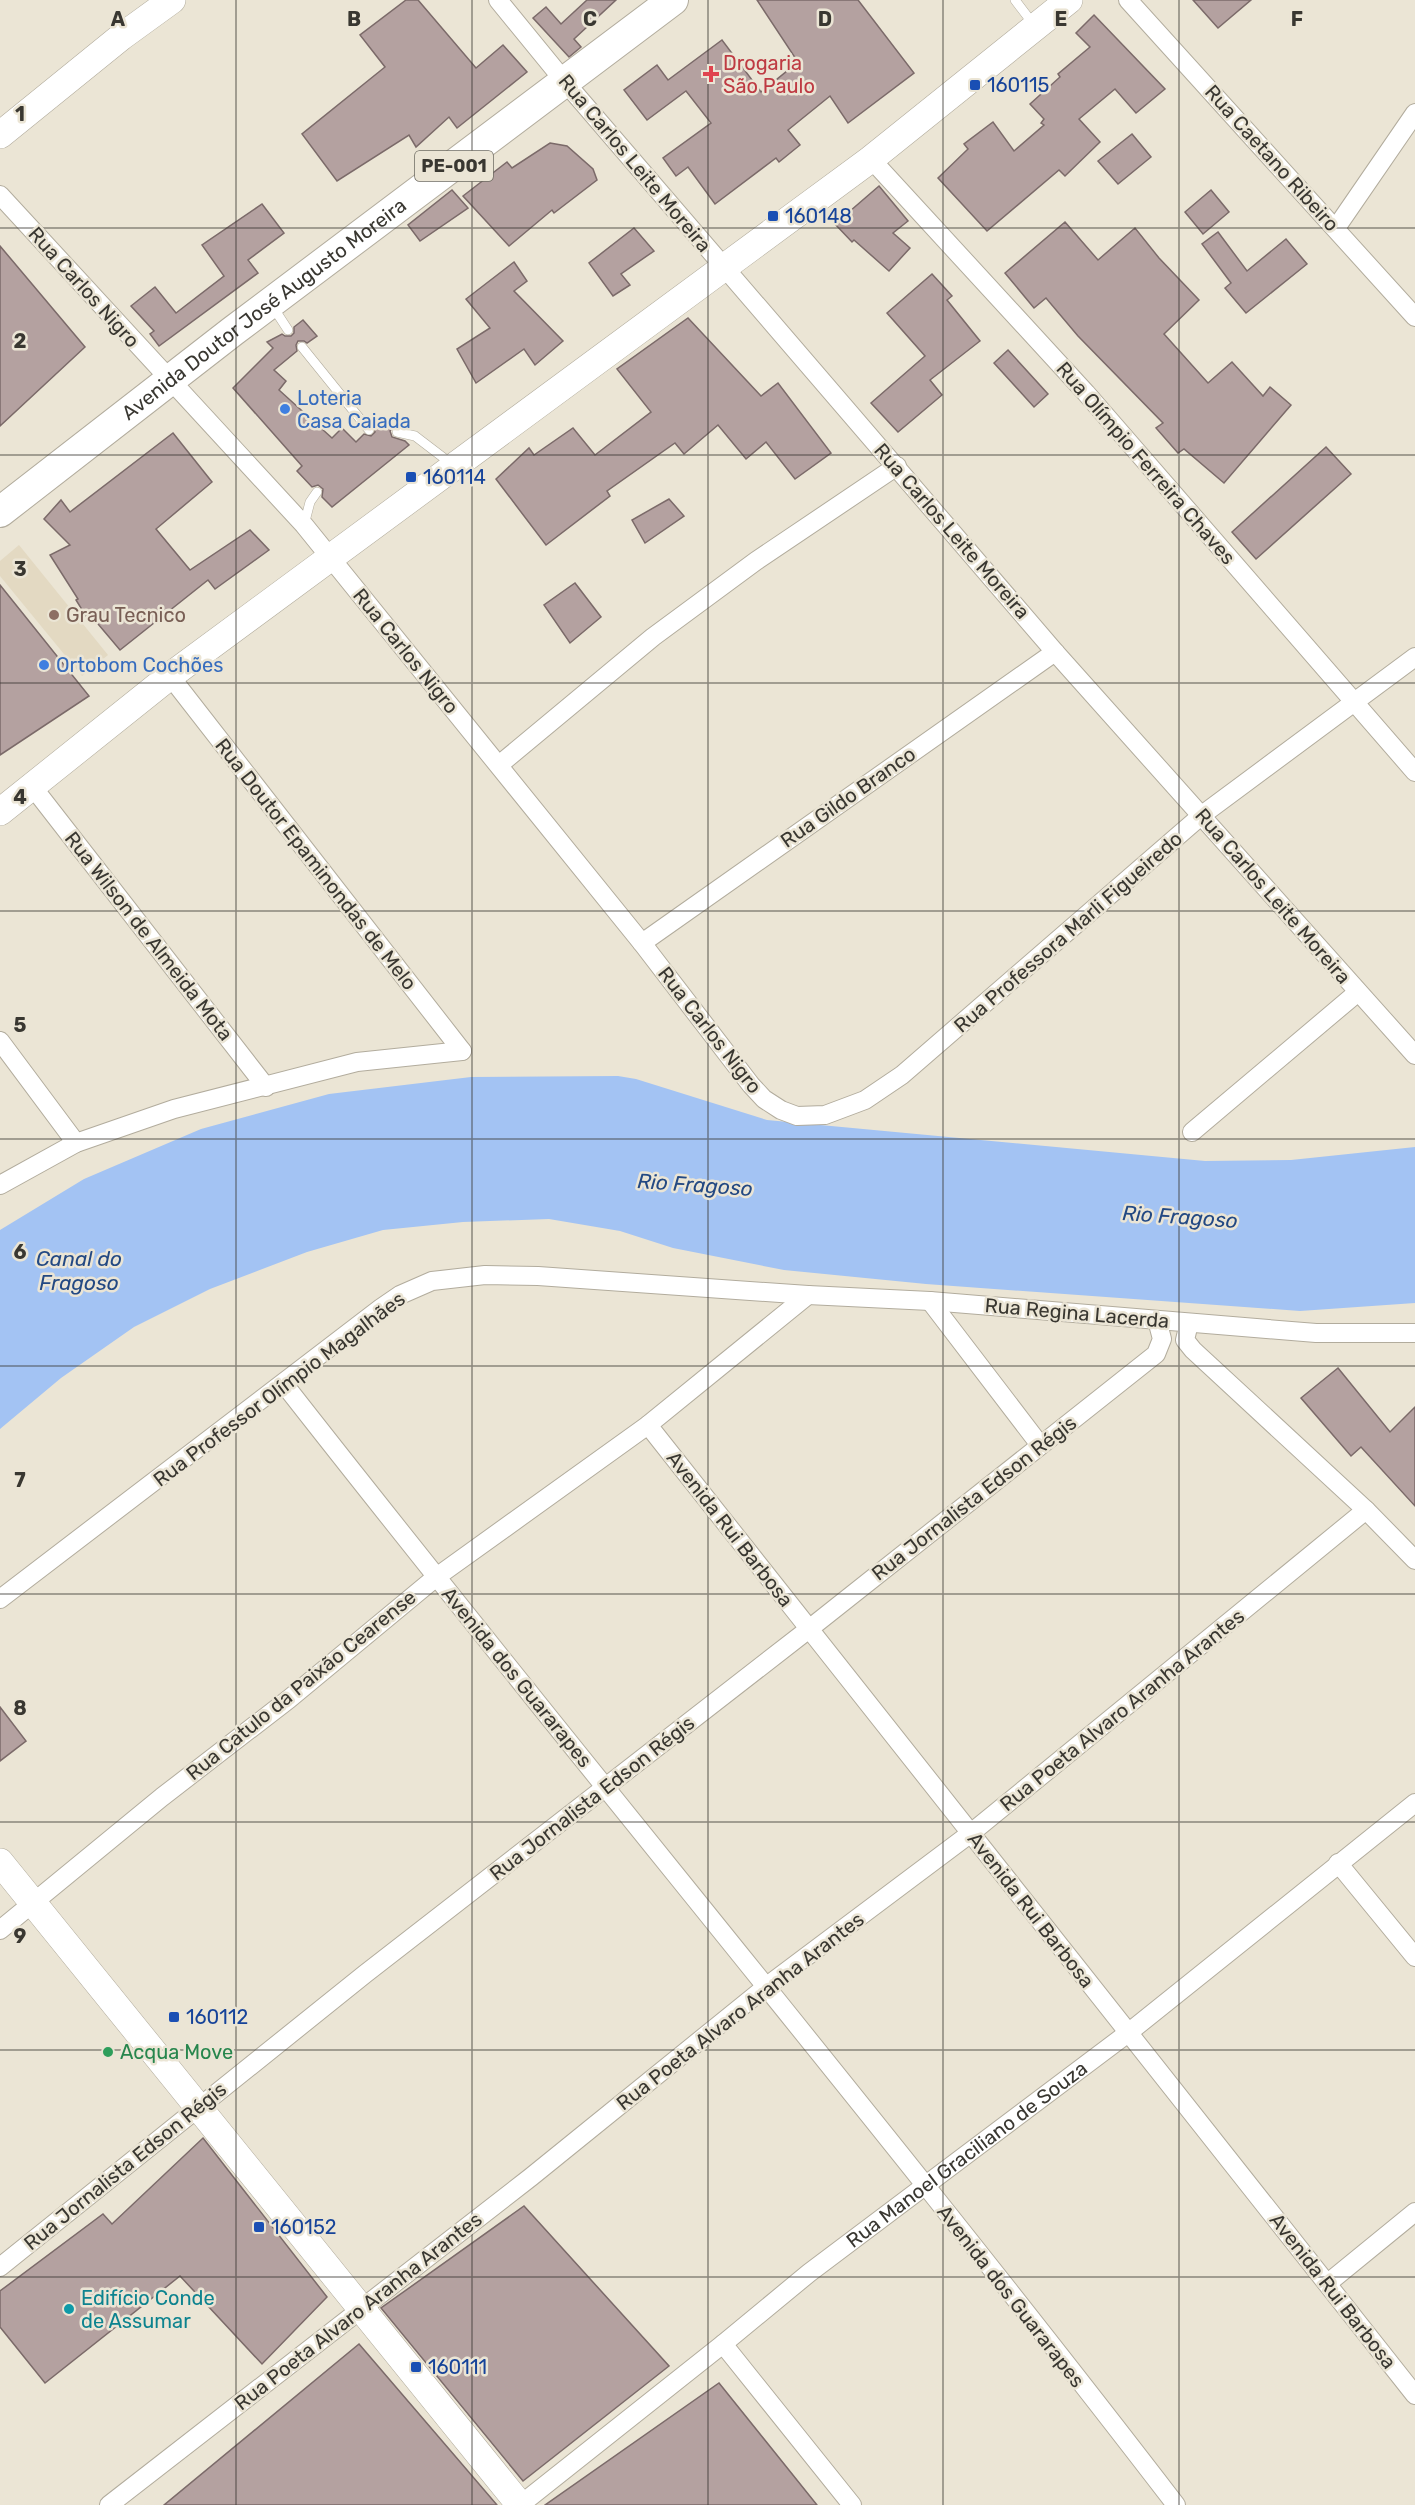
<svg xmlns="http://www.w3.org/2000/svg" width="1415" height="2505" font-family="Rubik,sans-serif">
<rect width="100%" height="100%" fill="#ebe5d5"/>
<path fill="#e3d9c2" d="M19 545 108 655 82 676 0 576V561Z"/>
<path fill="#a3c3f3" d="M618 1076 636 1079 767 1120 1205 1161 1291 1160 1415 1147V1303L1300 1311 926 1284 784 1270 673 1248 620 1231 549 1219 463 1222 383 1230 307 1252 210 1289 134 1327 61 1378 0 1429V1230L84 1179 201 1129 329 1094 471 1077Z"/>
<g fill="#b4a1a0" stroke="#7b6a69" stroke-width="1.5">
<path d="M406 0H418L476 68 503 45 527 72 457 128 449 117 416 147 409 135 337 181 302 134 385 67 360 35Z"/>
<path d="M587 0H616L574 39 581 47 569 57 533 18 546 7 561 24Z"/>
<path d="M757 0H858L914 73 848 123 830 96 788 130 800 145 779 162 776 158 715 204 688 167 676 176 663 158 711 123 686 91 647 120 624 90 657 65 668 80 722 40 761 92 798 62Z"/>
<path d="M1193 0H1251L1218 28Z"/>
<path d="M1094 15 1165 89 1136 113 1115 89 1079 119 1100 142 1065 176 1059 170 987 231 938 178 968 149 964 144 993 122 1014 151 1044 125 1041 123 1044 119 1030 104 1060 77 1058 74 1090 47 1076 33Z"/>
<path d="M1132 134 1151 157 1118 184 1098 161Z"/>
<path d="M550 143 567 146 593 169 597 180 554 213 552 210 509 246 463 196 507 162 512 168Z"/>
<path d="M879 186 908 221 893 233 910 248 889 271 854 240 852 242 835 224Z"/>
<path d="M452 190 468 208 420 241 408 225Z"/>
<path d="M1211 190 1229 212 1203 234 1185 212Z"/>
<path d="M262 204 284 233 248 260 258 273 159 346 150 334 154 331 131 306 155 287 176 313 224 276 202 245Z"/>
<path d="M1065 222 1098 260 1135 228 1159 258 1199 300 1164 334 1208 383 1232 362 1263 396 1270 387 1291 405 1224 483 1184 449 1178 453 1156 428 1163 423 1078 336 1046 298 1034 308 1005 273Z"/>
<path d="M634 228 654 251 621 274 630 285 613 296 589 263Z"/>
<path d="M1218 232 1247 271 1286 239 1307 264 1246 313 1225 288 1231 283 1202 244Z"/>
<path d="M0 246 85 347 0 426Z"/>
<path d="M514 262 527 281 514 291 563 341 535 365 524 349 476 383 457 349 490 328 466 299Z"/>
<path d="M932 274 952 296 947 300 980 341 930 380 942 395 898 432 871 403 925 356 887 313Z"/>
<path d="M688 318 761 396 778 383 831 453 795 479 766 442 746 459 718 425 684 454 675 443 607 491 610 496 546 545 496 479 529 448 534 455 573 428 595 455 651 412 617 369Z"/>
<path d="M303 320 317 336 307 343 304 341H298L296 345 297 351 274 370 286 381 279 390 332 438 342 428 356 442 364 434 371 436 375 432 374 425 383 417 393 427 390 431 392 437 405 441 409 445 332 507 322 497 323 489 318 485 312 487 297 471 302 466 233 388 273 348 267 342 282 334 285 336H291L294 333V327Z"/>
<path d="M1008 350 1048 394 1034 407 994 363Z"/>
<path d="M173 433 212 482 156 529 190 570 250 530 269 550 215 589 208 580 120 650 93 618 89 621 76 600 78 599 50 555 70 545 44 519 61 500 70 512Z"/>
<path d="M1326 447 1351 474 1256 559 1232 532Z"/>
<path d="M669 499 684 516 645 543 632 520Z"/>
<path d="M575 583 601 617 570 643 544 605Z"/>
<path d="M0 585 89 696 0 755Z"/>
<path d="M1338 1368 1390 1432 1415 1407V1506L1361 1447 1351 1456 1301 1398Z"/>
<path d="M0 1707 26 1741 0 1761Z"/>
<path d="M203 2138 327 2297 262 2364 180 2276 45 2383 0 2327V2291L103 2214 112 2224Z"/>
<path d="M524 2206 669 2366 523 2481 381 2308Z"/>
<path d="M359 2344 497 2505H164Z"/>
<path d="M719 2383 817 2505H545Z"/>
</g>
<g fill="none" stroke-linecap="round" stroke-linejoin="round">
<g stroke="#b2ac9d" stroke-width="10">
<g id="lane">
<path d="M1015 0 1034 25"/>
<path d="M273 307 288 330"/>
<path d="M302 347 369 430"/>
<path d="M397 432 415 436 453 465"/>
<path d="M304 525 310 502 317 492"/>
</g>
</g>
<g stroke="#b2ac9d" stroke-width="20">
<g id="street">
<path d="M498 0 565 82 1055 652 1415 1055"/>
<path d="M1128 0 1415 317"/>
<path d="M871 159 1086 393 1415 772"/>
<path d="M0 195 304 525 642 943 751 1085 764 1099 781 1110 797 1116 825 1115 865 1100 902 1075 1202 815 1415 657"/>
<path d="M1336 228 1415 113"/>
<path d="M170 676 462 1051"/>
<path d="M499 765 653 637 756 561 897 466"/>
<path d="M32 786 266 1087"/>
<path d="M642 943 1055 652"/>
<path d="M0 1041 76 1143"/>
<path d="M1192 1132 1358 992"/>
<path d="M0 1185 76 1143 174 1109 357 1062 462 1051"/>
<path d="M930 1301 1040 1445"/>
<path d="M1189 1323 1185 1340 1193 1350 1366 1510 1415 1560"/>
<path d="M284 1384C578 1760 885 2126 1176 2505"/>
<path d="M648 1425 1415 2395"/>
<path d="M0 1599 381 1308 400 1295 432 1281 485 1275 538 1276 808 1295 930 1301 1316 1333H1415"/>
<path d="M1338 1863 1415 1957"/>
<path d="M0 1930 162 1797 289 1699 435 1578 648 1425 808 1295"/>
<path d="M0 2267 365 1974 809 1629 1156 1354 1162 1339 1157 1320"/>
<path d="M1328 2283 1415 2212"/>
<path d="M723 2344 852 2505"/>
<path d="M109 2505 531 2177 767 1986 971 1833 1366 1510"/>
<path id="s1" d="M520 2505 723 2344 809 2273 1128 2033 1415 1803"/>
</g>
</g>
<g stroke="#b2ac9d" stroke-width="28">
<g id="secondary">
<path d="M0 135 121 37 172 0"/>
<path d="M0 812 170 676 871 159 1069 0"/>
<path d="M0 1862 520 2505"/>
</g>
</g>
<g stroke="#b2ac9d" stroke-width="32">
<g id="primary">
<path id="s2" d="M0 512 233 331 673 0"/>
</g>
</g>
<use href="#lane" stroke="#fff" stroke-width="9"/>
<use href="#street" stroke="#fff" stroke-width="18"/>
<use href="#secondary" stroke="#fff" stroke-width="27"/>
<use href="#primary" stroke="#fff" stroke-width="30"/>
</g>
<path fill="none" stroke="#393731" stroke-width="1.5" stroke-opacity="0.55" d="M236 0V2505M472 0V2505M708 0V2505M943 0V2505M1179 0V2505M0 228H1415M0 455H1415M0 683H1415M0 911H1415M0 1139H1415M0 1366H1415M0 1594H1415M0 1822H1415M0 2050H1415M0 2277H1415"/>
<path fill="#e0444e" stroke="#ebe5d5" stroke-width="2" d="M708 65h6v6h6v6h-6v6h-6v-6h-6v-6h6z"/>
<g fill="#1a4fb4" stroke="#ebe5d5" stroke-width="2">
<rect x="969" y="79" width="12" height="12" rx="3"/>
<rect x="767" y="210" width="12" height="12" rx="3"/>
<rect x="405" y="471" width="12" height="12" rx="3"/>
<rect x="168" y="2011" width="12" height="12" rx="3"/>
<rect x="253" y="2221" width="12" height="12" rx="3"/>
<rect x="410" y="2361" width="12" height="12" rx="3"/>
</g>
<g fill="#3f7fe0" stroke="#ebe5d5" stroke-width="2">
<circle cx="285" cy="409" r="6"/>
<circle cx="44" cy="665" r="6"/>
</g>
<circle fill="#8d6e63" stroke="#ebe5d5" stroke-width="2" cx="54" cy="615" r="6"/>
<circle fill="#2e9e5b" stroke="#ebe5d5" stroke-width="2" cx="108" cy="2052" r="6"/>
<circle fill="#0f9aa8" stroke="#ebe5d5" stroke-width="2" cx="69" cy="2309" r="6"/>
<g text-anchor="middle" stroke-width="5" stroke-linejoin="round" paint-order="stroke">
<rect fill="#ebe5d5" stroke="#6e6b62" stroke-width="1.5" x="415" y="151" width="78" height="30" rx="4.5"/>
<g font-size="18" font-weight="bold" fill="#393731">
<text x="454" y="172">PE-001</text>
</g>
<g font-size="20" fill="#be3a42" stroke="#ebe5d5" text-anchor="start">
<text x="723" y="70">Drogaria<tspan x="723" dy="23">São Paulo</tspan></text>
</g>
<g font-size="20" fill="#164399" stroke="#ebe5d5" text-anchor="start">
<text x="987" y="92">160115</text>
<text x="785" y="223">160148</text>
<text x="423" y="484">160114</text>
<text x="186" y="2024">160112</text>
<text x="271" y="2234">160152</text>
<text x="428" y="2374">160111</text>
</g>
<g font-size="20" fill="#393731" stroke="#ebe5d5">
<text transform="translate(1272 158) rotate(48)" y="7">Rua Caetano Ribeiro</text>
<text transform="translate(635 163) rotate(50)" y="7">Rua Carlos Leite Moreira</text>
<text transform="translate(84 287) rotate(48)" y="7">Rua Carlos Nigro</text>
<text dy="7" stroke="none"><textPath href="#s2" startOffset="333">Avenida Doutor José Augusto Moreira</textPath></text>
<text transform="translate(1146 463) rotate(49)" y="7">Rua Olímpio Ferreira Chaves</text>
<text transform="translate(952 531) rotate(49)" y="7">Rua Carlos Leite Moreira</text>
<text transform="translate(406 651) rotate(51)" y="7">Rua Carlos Nigro</text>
<text transform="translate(848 797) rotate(-35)" y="7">Rua Gildo Branco</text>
<text transform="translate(316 864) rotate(52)" y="7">Rua Doutor Epaminondas de Melo</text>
<text transform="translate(1273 896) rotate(49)" y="7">Rua Carlos Leite Moreira</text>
<text transform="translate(1068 932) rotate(-41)" y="7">Rua Professora Marli Figueiredo</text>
<text transform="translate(149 936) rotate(52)" y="7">Rua Wilson de Almeida Mota</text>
<text transform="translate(710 1030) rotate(52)" y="7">Rua Carlos Nigro</text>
<text transform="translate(1077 1313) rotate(5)" y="7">Rua Regina Lacerda</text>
<text transform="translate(279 1389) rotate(-37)" y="7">Rua Professor Olímpio Magalhães</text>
<text transform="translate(974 1498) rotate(-38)" y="7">Rua Jornalista Edson Régis</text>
<text transform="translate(730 1529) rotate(52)" y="7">Avenida Rui Barbosa</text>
<text transform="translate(517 1677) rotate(51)" y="7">Avenida dos Guararapes</text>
<text transform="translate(301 1685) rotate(-39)" y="7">Rua Catulo da Paixão Cearense</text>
<text transform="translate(1122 1710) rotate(-39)" y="7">Rua Poeta Alvaro Aranha Arantes</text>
<text transform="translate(592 1798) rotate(-38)" y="7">Rua Jornalista Edson Régis</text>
<text transform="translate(1031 1910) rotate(52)" y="7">Avenida Rui Barbosa</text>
<text transform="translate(740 2011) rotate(-38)" y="7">Rua Poeta Alvaro Aranha Arantes</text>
<text dy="7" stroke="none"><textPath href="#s1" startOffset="568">Rua Manoel Graciliano de Souza</textPath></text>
<text transform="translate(125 2166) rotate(-39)" y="7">Rua Jornalista Edson Régis</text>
<text transform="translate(1333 2291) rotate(52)" y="7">Avenida Rui Barbosa</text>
<text transform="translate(1011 2296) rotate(52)" y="7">Avenida dos Guararapes</text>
<text transform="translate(358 2311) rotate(-38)" y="7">Rua Poeta Alvaro Aranha Arantes</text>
</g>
<g font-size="20" fill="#366cbe" stroke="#ebe5d5" text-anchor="start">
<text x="297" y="405">Loteria<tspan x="297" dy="23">Casa Caiada</tspan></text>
<text x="56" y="672">Ortobom Cochões</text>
</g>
<g font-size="20" fill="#785e54" stroke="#ebe5d5" text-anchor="start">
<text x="66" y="622">Grau Tecnico</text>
</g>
<g font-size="20" fill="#27864d" stroke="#ebe5d5" text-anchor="start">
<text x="120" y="2059">Acqua Move</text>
</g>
<g font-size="20" fill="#0d838f" stroke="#ebe5d5" text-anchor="start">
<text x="81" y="2305">Edifício Conde<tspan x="81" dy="23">de Assumar</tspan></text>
</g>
<g font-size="21" font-style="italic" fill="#234983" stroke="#ebe5d5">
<text transform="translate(695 1185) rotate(4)" y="7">Rio Fragoso</text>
<text transform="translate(1180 1217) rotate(4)" y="7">Rio Fragoso</text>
<text x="79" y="1266">Canal do<tspan x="79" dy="24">Fragoso</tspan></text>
</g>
</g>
<g font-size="20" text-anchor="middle" font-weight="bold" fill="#393731" stroke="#ebe5d5" stroke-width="5" stroke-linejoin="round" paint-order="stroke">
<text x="118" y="26">A</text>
<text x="354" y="26">B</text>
<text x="590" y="26">C</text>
<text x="825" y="26">D</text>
<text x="1061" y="26">E</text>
<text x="1297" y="26">F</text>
<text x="20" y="121">1</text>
<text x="20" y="348">2</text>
<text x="20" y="576">3</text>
<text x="20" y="804">4</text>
<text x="20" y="1032">5</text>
<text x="20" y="1259">6</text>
<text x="20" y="1487">7</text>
<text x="20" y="1715">8</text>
<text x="20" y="1943">9</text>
</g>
</svg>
